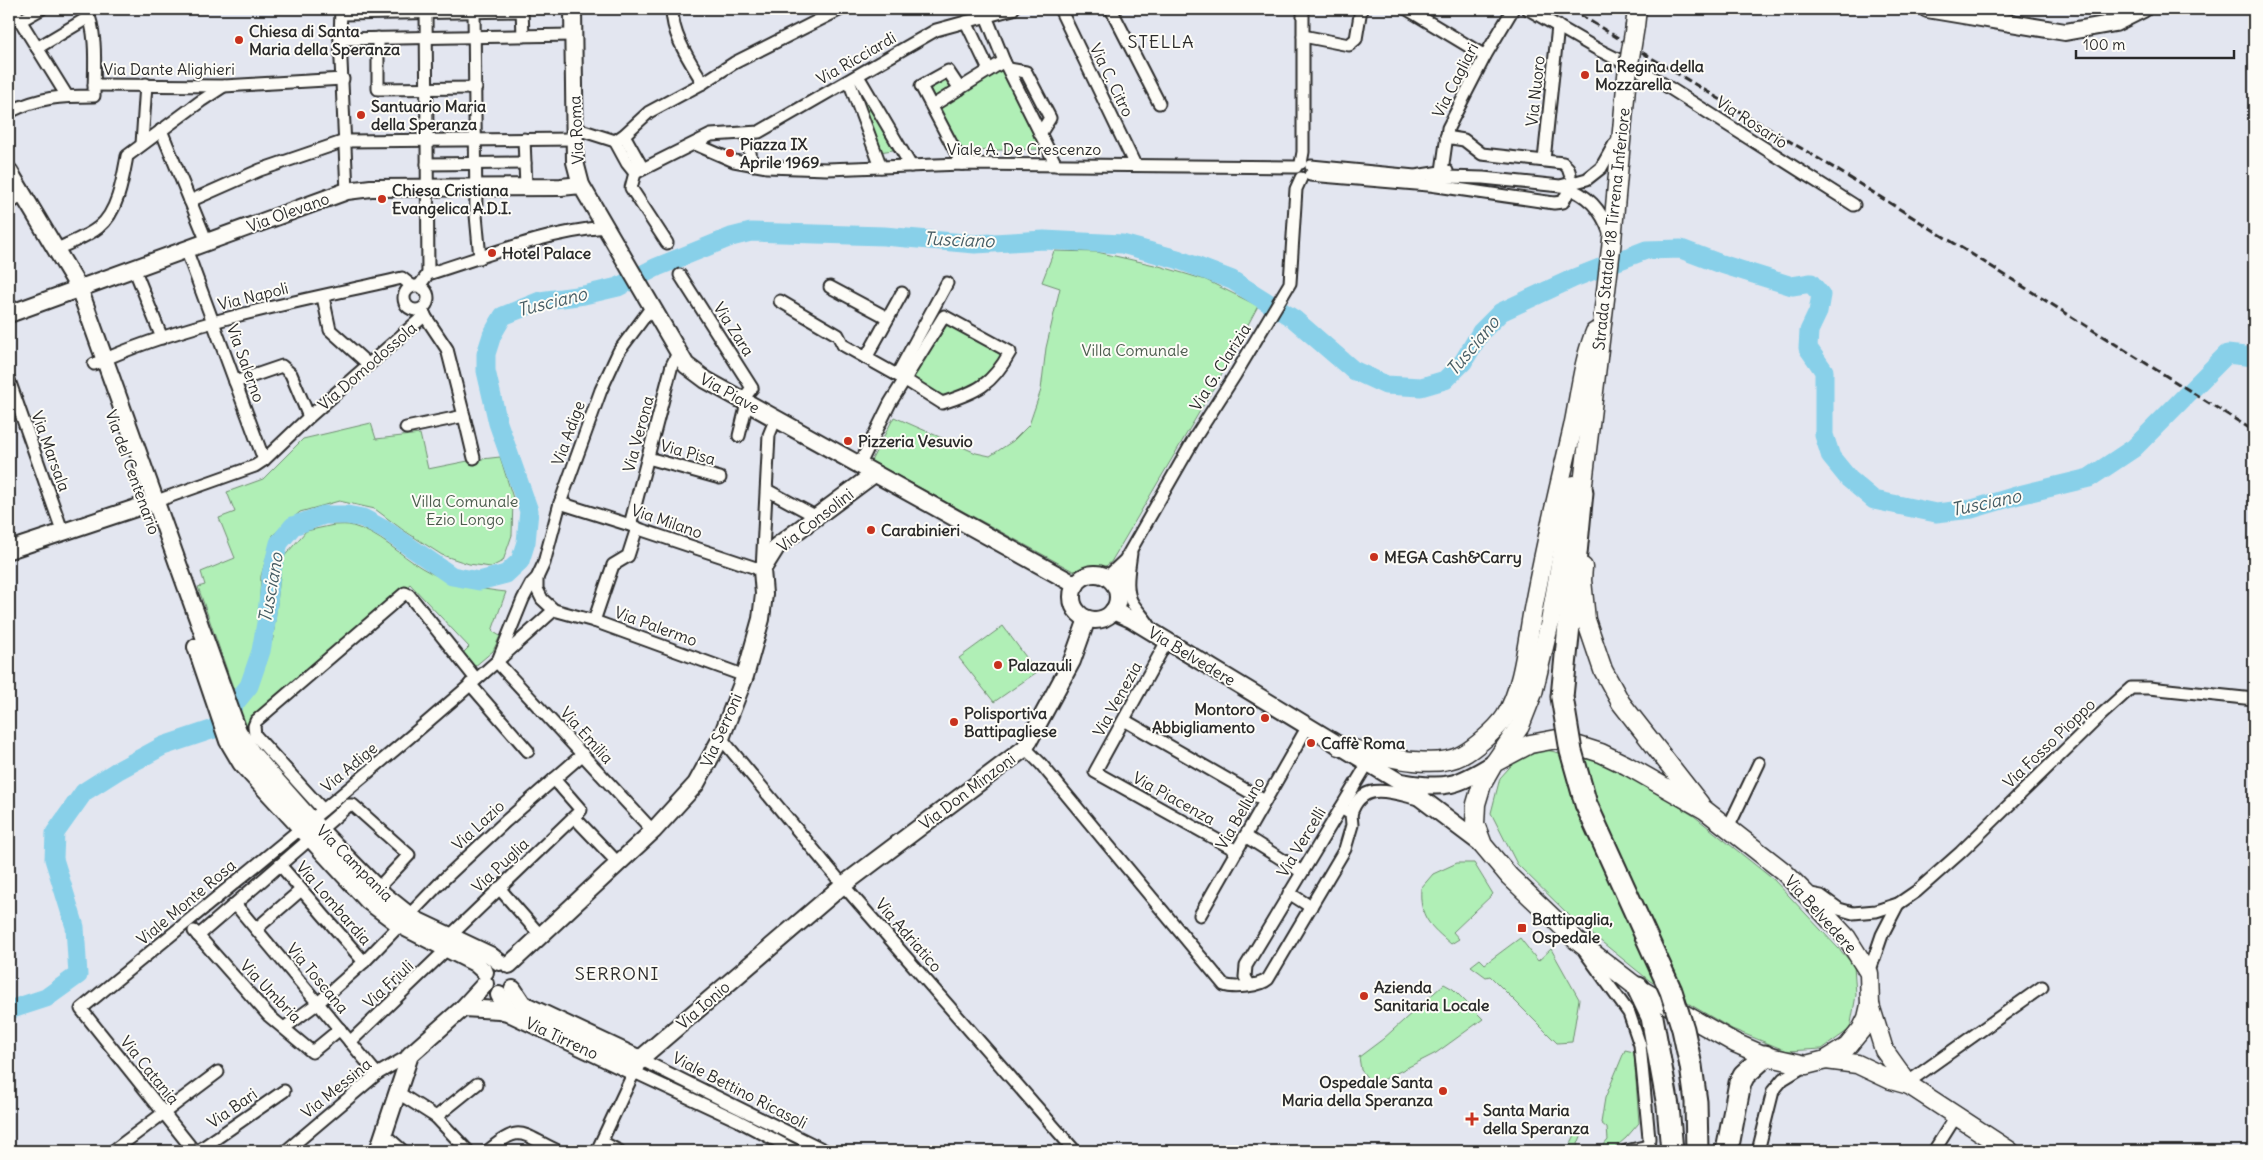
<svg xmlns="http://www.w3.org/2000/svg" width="2263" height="1160" font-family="Delius,sans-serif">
<rect width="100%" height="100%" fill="#e3e6f0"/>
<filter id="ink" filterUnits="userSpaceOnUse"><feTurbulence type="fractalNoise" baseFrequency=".02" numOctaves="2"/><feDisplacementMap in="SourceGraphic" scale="10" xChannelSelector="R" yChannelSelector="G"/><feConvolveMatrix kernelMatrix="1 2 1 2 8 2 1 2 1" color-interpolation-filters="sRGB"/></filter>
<g filter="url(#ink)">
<g fill="#b0efb6" stroke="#6e8d70">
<path d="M999 60 1043 149 963 151 924 81 949 67 960 83Z"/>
<path d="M862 91 893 150 879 152 858 94Z"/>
<path d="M1054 251 1097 252 1159 266 1206 280 1258 306 1220 377 1111 562 1102 569 1087 566 1084 570 1073 571 871 461 894 417 976 453 990 456 1013 441 1029 425 1041 390 1046 348 1060 288 1042 282Z"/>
<path d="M948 324 1001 355C982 381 975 387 945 398L911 379Z"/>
<path d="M371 423 376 439 420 434 428 469 473 460 500 457 513 498 512 535 503 561 491 567 469 564 442 555 403 530 375 509 339 501 300 512 273 535 261 576 258 634 250 667 235 693 198 587 205 585 201 572 235 558 219 518 235 512 227 492 263 479 303 439Z"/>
<path d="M334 525C340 525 348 524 353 526 379 533 400 555 422 568 446 583 478 589 506 592L492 631 500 636 493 651 474 667 462 654 469 647 410 584 245 727 239 707 252 693 273 638 282 559 306 531Z"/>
<path d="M1003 626 1037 672 994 702 959 658Z"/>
<path d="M1546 750 1597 761 1649 788 1694 816 1774 880 1854 965 1856 995 1850 1029 1822 1049 1787 1051 1732 1029 1650 981 1572 918 1517 864 1491 813 1500 778 1518 758Z"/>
<path d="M1457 863H1474L1493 894 1453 932 1459 939 1451 944C1430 926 1419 917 1421 888L1433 874Z"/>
<path d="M1520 938 1538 961 1551 949 1579 999 1572 1042 1557 1043 1490 976 1486 977 1471 966 1480 959 1485 964Z"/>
<path d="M1444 984 1453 989 1483 1019 1436 1053 1373 1085 1361 1070 1359 1057 1383 1039Z"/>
<path d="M1625 1050 1634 1052 1639 1123 1626 1138 1611 1151H1589L1603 1146 1608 1140 1607 1128 1601 1123 1605 1098Z"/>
<path d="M1583 1125 1582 1134 1575 1151H1567L1577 1131Z"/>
</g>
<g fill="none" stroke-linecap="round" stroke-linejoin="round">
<path stroke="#88d0e9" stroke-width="19" d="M9 1010 46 998 78 975 75 927 54 859 55 833 84 792 117 771 163 746 214 729 249 686 261 651 266 623 271 574 279 543 293 526 324 515H347L363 518 387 531 452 576 479 581 506 574 520 561 526 542 529 511 498 423 486 371V354L492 335 503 316 540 301 584 295 618 287 657 267 731 237 751 232 884 236 975 244 1044 240 1122 244 1177 259 1232 280 1294 319 1353 370 1386 385 1421 387 1445 380 1463 362 1481 332 1501 312 1574 278 1646 250 1681 249 1718 263 1792 286 1811 283 1821 295 1818 312 1809 331 1808 348 1824 371V435L1831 457 1849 479 1874 500 1936 513 1972 509 2019 495 2089 478 2134 448 2227 354 2254 357"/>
<g stroke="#2b2b2b" stroke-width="15">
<g id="street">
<path d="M13 9 67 96"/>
<path d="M341 9 340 39 347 191"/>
<path d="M426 9 428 274"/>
<path d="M474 9 476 215 480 258"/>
<path d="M522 9 523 36"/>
<path d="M672 9C672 36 690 61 703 83"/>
<path d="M1060 9 1135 165"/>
<path d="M1111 9 1159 103"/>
<path d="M1407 9 1485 56"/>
<path d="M1528 9 1597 49 1649 75 1854 205"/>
<path d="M341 14 522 11"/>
<path d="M986 16 1004 61 1056 165"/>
<path d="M20 21 41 9"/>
<path d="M966 22 989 70"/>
<path d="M1303 36 1349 45 1356 39 1361 9"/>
<path d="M378 38V89L476 88"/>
<path d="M340 39 572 35"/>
<path d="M37 48 89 17"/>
<path d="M1009 69 1026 72 1050 118 1040 134"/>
<path d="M858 76 911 166"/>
<path d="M849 81 881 167"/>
<path d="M94 85 224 86 343 79"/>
<path d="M960 89 948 71 921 86 962 164"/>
<path d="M932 106 1004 61"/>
<path d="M9 112C40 97 60 96 94 96 94 69 98 33 86 9"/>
<path d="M574 128 615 141 627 163 635 173"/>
<path d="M161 130 207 242"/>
<path d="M747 134 752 165"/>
<path d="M624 135 643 169"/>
<path d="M1446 137 1464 140 1482 154 1563 163 1568 168 1570 174"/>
<path d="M524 139 526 187"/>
<path d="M615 141 624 135 649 112 703 83 734 63 841 9"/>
<path d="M142 144 146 84"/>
<path d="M695 144 734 161 767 167 827 169 962 164 1296 167"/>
<path d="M1544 160 1558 26"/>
<path d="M1301 163 1303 152V9"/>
<path d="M427 164 525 163"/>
<path d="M1311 166 1415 176 1447 171"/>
<path d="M1442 171 1448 128 1485 56 1513 9"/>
<path d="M635 173 711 135 759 132 936 30 1013 9"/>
<path d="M635 173 631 188 667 243"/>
<path d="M1310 175 1428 185 1446 177 1483 178 1560 186 1572 183 1587 179 1601 168 1614 145 1621 138"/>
<path d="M1430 185 1554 203 1563 202 1567 194"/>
<path d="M1562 186C1588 194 1601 209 1610 234"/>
<path d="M190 201 260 170 345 141 575 139"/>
<path d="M9 204 15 200"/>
<path d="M186 249 264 460"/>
<path d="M55 250C69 243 87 237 99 227 118 212 123 178 127 156L201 101 224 86"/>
<path d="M134 268 162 338"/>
<path d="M680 275 752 388 742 400"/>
<circle cx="416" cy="298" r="12"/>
<path d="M419 286 428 274C486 256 545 232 606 227"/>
<path d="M830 287 888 318"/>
<path d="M323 297 330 330 368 364"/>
<path d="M780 301 838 335 843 345 904 379 942 403C977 392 992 385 1010 352L944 316 890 403 859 466"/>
<path d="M421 310 447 349 464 416"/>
<path d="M866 358 902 293"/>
<path d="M94 364C191 320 299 302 402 278L412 286"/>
<path d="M897 375 947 283"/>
<path d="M9 380 63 533"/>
<path d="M235 382 282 366 291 374 309 417"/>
<path d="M406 428 464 416 474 458"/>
<path d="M739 436 747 403"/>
<path d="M648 458 720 478"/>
<path d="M767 490 817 517"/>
<path d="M151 503 255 466 264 460 309 417 425 315"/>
<path d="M560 503 630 525 642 530 762 570 769 435 776 418"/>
<path d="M630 525 672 365 678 353"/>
<path d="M1131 553C1129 569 1124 590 1133 604 1139 613 1147 620 1152 630"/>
<path d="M537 578V589L542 599 554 610 594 621 745 676"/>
<path d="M1106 578 1125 560 1196 436 1235 375 1290 283 1296 189 1301 178"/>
<path d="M1117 591 1124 566"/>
<path d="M594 621 613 565 628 556 637 528"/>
<path d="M1167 641 1095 772 1237 851"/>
<path d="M499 658 523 599 531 584 537 578 544 563 560 503 601 390 619 351 651 308"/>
<path d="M497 662 653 831"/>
<path d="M470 684 528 751"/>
<path d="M1124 720 1265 801"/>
<path d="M721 738 843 885 1075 1151"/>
<path d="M1025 748 1041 764 1224 985C1234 989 1260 986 1268 979L1345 849 1352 825 1351 814 1341 808"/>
<path d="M323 810 255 735 254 726 256 721 405 593 409 595 476 679"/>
<path d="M1351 814C1362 779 1393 793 1419 799"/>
<path d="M574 817 618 863"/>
<path d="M1728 828 1759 763"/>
<path d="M1245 836 1302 872"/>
<path d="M280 865 364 962"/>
<path d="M499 888 540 935"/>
<path d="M1289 893 1311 907"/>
<path d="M1806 893 1821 896 1839 909 1853 913 1876 911 1898 904 1917 891 1961 852 2101 715 2131 688H2149L2254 699"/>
<path d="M235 904 377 1074"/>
<path d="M1200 915 1308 726"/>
<path d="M256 929 301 890"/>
<path d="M194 931 269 1016 312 1052 340 1029"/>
<path d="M198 936 349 805H353L409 855 378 888"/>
<path d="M450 936 581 810 554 779"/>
<path d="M1585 952 1629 1013 1640 1045 1649 1138 1648 1151"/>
<path d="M1869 973 1882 935 1898 904"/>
<path d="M1249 984 1245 977 1246 966 1368 763"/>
<path d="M284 1028 318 1003 364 962 443 880 506 821 583 754"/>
<path d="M350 1042 447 949"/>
<path d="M640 1059 826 1151"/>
<path d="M1909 1085 1914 1078 2042 987"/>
<path d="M397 1092 436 1117 468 1151"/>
<path d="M436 1117 477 1084"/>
<path d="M384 1134 403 1151"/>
<path d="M602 1142 619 1151"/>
<path d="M113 1151 218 1072"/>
<path d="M194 1151 81 1009C240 878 402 749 554 610"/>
<path d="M198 1151 284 1091"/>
<path d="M286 1151 377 1074 410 1055"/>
<path d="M488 1151C521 1122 522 1135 558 1151"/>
<path d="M597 1151 634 1072 737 1120 796 1151"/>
<path d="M1626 1151 1648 1146"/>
<path d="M1758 1151 1773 1091 1783 1079 1806 1065"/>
<path d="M1934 1151 1956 1116"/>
</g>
</g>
<g stroke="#2b2b2b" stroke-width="20">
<g id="secondary">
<path d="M573 9 575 162 581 185 686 365 706 380 1076 585"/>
<path d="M1927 9 2065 32 2115 23 2143 9"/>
<path d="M9 171 79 288 238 731 252 753 321 831 384 895 414 919 490 955 499 962"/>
<path d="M9 314 347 191 371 188 561 187 581 185"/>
<path d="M9 550 145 505"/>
<circle cx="1095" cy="597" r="23"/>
<path d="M1113 611 1131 619 1398 781 1483 845"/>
<path d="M196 647 228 741 241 763 368 901 400 925 475 963 485 972"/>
<path d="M1402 782C1445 790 1457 786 1494 763"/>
<path d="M509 965 653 831 696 784 721 738 745 676 761 619 764 594 762 570 777 546 874 474"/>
<path d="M513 989 523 1004 640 1059"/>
<path d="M499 995 511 1014 634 1072 640 1059 843 885 1025 748 1072 661 1087 619"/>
<path d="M463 1008 499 1010 511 1013"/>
<path d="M378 1151 410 1055 463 1008 485 984"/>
</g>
</g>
<g stroke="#2b2b2b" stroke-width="21">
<g id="primary">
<path d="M1635 26 1637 9"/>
<path d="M1582 504V492L1612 240 1627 76"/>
<path d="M1583 567 1582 580 1586 620 1603 670 1621 703 1700 804"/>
<path d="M1557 739 1601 753 1626 765 1705 810 1783 871 1805 893 1847 938 1869 973 1870 1005 1867 1018 1861 1030 1847 1047 1826 1060 1806 1065 1765 1056 1735 1043 1638 988 1576 940 1509 876 1483 845 1475 824 1476 804 1482 784 1494 763 1530 744Z"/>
<path d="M1340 746C1374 753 1431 772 1462 755 1475 748 1497 729 1505 717 1524 687 1527 639 1534 604 1545 545 1559 486 1573 427 1580 394 1582 364 1595 332"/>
<path d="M1495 762 1520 726 1533 693 1550 622 1574 485"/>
<path d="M1870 1005 1884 1050 1909 1085"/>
<path d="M1826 1060 1857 1064 1891 1080 1909 1085 2010 1151"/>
</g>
</g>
<g stroke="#2b2b2b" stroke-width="25">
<g id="highway">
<path d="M1562 697 1582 492"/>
<path d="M1638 988 1652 1017 1668 1106 1672 1151"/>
<path d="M1691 1066 1696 1102 1697 1151"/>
<path d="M1727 1151 1740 1083 1744 1075 1765 1056"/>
</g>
</g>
<use href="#street" stroke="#fdfcf7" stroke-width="11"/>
<use href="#secondary" stroke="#fdfcf7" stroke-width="16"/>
<use href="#primary" stroke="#fdfcf7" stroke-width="18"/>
<use href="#highway" stroke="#fdfcf7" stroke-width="21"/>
<path stroke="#2b2b2b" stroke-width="3" stroke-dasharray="8 4" stroke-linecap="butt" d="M1570 9 1834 168 2254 431"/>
<g stroke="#2b2b2b" stroke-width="21" stroke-linecap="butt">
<path id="primary-bridge" d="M1627 76 1635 26"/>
</g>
<g stroke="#2b2b2b" stroke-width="25" stroke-linecap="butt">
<path id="highway-bridge" d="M1562 697 1571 751 1586 804 1671 991 1683 1029 1691 1066"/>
</g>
<use href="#primary-bridge" stroke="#fdfcf7" stroke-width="18"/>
<use href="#highway-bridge" stroke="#fdfcf7" stroke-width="21"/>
</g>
</g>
<g fill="#c8321e" stroke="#fdfcf7" stroke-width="2">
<circle cx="239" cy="40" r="5"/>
<circle cx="1585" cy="75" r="5"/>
<circle cx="361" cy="115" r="5"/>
<circle cx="730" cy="153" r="5"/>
<circle cx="382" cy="199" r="5"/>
<circle cx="492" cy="253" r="5"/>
<circle cx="848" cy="441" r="5"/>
<circle cx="871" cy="530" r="5"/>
<circle cx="1374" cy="557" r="5"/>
<circle cx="998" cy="665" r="5"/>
<circle cx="1265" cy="718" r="5"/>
<circle cx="954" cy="722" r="5"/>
<circle cx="1311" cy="743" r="5"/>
<rect x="1517" y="923" width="10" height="10" rx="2.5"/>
<circle cx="1364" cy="996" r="5"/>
<circle cx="1443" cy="1091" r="5"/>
<path d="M1469.5 1111.5h5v5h5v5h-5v5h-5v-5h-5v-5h5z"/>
</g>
<g text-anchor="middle" stroke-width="4" stroke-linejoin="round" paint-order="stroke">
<g font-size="16" font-weight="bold" fill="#2b2b2b" stroke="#fdfcf7" text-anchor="start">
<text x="249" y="37">Chiesa di Santa<tspan x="249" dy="18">Maria della Speranza</tspan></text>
<text x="1595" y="72">La Regina della<tspan x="1595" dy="18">Mozzarella</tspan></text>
<text x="371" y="112">Santuario Maria<tspan x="371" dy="18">della Speranza</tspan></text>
<text x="740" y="150">Piazza IX<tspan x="740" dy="18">Aprile 1969</tspan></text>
<text x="392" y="196">Chiesa Cristiana<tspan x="392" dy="18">Evangelica A.D.I.</tspan></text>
<text x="502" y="259">Hotel Palace</text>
<text x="858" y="447">Pizzeria Vesuvio</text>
<text x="881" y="536">Carabinieri</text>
<text x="1384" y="563">MEGA Cash&amp;Carry</text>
<text x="1008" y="671">Palazauli</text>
<text x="1255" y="715" text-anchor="end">Montoro<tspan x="1255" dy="18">Abbigliamento</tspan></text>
<text x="964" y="719">Polisportiva<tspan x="964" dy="18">Battipagliese</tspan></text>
<text x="1321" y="749">Caffè Roma</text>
<text x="1532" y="925">Battipaglia,<tspan x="1532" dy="18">Ospedale</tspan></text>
<text x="1374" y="993">Azienda<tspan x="1374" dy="18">Sanitaria Locale</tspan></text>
<text x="1433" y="1088" text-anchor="end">Ospedale Santa<tspan x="1433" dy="18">Maria della Speranza</tspan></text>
<text x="1483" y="1116">Santa Maria<tspan x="1483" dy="18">della Speranza</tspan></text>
</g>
<g font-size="16" fill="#2b2b2b" stroke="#fdfcf7">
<text transform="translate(856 58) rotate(-30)" y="6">Via Ricciardi</text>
<text x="169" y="75">Via Dante Alighieri</text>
<text transform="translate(1112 80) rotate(64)" y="6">Via C. Citro</text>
<text transform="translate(1455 80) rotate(-63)" y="6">Via Cagliari</text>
<text transform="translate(1535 91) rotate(-84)" y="6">Via Nuoro</text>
<text transform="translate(1752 122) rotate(33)" y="6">Via Rosario</text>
<text transform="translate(576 130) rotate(-93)" y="6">Via Roma</text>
<text x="1024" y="155">Viale A. De Crescenzo</text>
<text transform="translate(288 212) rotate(-20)" y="6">Via Olevano</text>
<text transform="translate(1611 229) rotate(-84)" y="6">Strada Statale 18 Tirrena Inferiore</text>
<text transform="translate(253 296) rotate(-14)" y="6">Via Napoli</text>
<text transform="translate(734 329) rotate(57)" y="6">Via Zara</text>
<text transform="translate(246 363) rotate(70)" y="6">Via Salerno</text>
<text transform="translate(367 366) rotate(-41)" y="6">Via Domodossola</text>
<text transform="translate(1220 367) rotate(-58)" y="6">Via G. Clarizia</text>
<text transform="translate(730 393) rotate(29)" y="6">Via Piave</text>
<text transform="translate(568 433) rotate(-70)" y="6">Via Adige</text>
<text transform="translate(638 434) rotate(-75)" y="6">Via Verona</text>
<text transform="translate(51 451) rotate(70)" y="6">Via Marsala</text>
<text transform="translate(688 452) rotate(15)" y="6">Via Pisa</text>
<text transform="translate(133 472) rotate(70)" y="6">Via del Centenario</text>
<text transform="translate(815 520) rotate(-38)" y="6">Via Consolini</text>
<text transform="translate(667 521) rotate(19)" y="6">Via Milano</text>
<text transform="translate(656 626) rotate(20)" y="6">Via Palermo</text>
<text transform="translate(1192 656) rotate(31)" y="6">Via Belvedere</text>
<text transform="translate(1117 699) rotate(-61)" y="6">Via Venezia</text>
<text transform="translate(721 730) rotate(-66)" y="6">Via Serroni</text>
<text transform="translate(587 735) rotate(48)" y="6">Via Emilia</text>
<text transform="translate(2049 743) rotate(-44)" y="6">Via Fosso Pioppo</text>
<text transform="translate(349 767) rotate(-40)" y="6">Via Adige</text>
<text transform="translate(967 791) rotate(-37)" y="6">Via Don Minzoni</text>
<text transform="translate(1174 798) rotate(29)" y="6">Via Piacenza</text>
<text transform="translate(1240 813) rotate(-60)" y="6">Via Belluno</text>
<text transform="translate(478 825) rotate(-43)" y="6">Via Lazio</text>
<text transform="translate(1301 842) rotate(-59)" y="6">Via Vercelli</text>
<text transform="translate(355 863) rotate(45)" y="6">Via Campania</text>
<text transform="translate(500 865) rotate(-43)" y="6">Via Puglia</text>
<text transform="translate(186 902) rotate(-40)" y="6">Viale Monte Rosa</text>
<text transform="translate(334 903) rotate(49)" y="6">Via Lombardia</text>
<text transform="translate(1821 914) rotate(48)" y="6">Via Belvedere</text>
<text transform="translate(909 935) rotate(49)" y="6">Via Adriatico</text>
<text transform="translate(318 978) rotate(50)" y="6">Via Toscana</text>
<text transform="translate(388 984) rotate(-43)" y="6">Via Friuli</text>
<text transform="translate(271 991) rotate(46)" y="6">Via Umbria</text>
<text transform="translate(703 1005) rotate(-41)" y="6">Via Ionio</text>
<text transform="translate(562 1038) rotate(25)" y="6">Via Tirreno</text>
<text transform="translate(150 1070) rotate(51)" y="6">Via Catania</text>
<text transform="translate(336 1088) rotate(-39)" y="6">Via Messina</text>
<text transform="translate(740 1090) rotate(27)" y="6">Viale Bettino Ricasoli</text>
<text transform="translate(232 1108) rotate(-35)" y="6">Via Bari</text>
</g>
<g font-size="16" fill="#4c5c4e" stroke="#fdfcf7">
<text x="1135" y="356">Villa Comunale</text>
<text x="465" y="507">Villa Comunale<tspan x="465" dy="18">Ezio Longo</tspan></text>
</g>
<g font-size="18" letter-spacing="1" fill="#2b2b2b" stroke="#fdfcf7">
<text x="1161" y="48">STELLA</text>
<text x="617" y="980">SERRONI</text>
</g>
<g font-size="18" font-style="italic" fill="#475d64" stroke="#fdfcf7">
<text transform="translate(959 240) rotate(2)" y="6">Tusciano</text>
<text transform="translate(552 302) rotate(-14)" y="6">Tusciano</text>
<text transform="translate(1473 346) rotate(-50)" y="6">Tusciano</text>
<text transform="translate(1986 503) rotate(-12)" y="6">Tusciano</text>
<text transform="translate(271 588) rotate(-80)" y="6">Tusciano</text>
</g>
</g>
<rect width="2263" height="1160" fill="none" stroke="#fdfcf7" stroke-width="30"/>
<rect x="15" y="15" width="2233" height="1130" fill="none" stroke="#2b2b2b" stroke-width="2" filter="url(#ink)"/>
<path d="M2076 50v8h158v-8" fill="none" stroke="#2b2b2b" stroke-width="2.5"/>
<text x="2083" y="50" font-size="15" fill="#2b2b2b" stroke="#fdfcf7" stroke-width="4" paint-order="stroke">100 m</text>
</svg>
